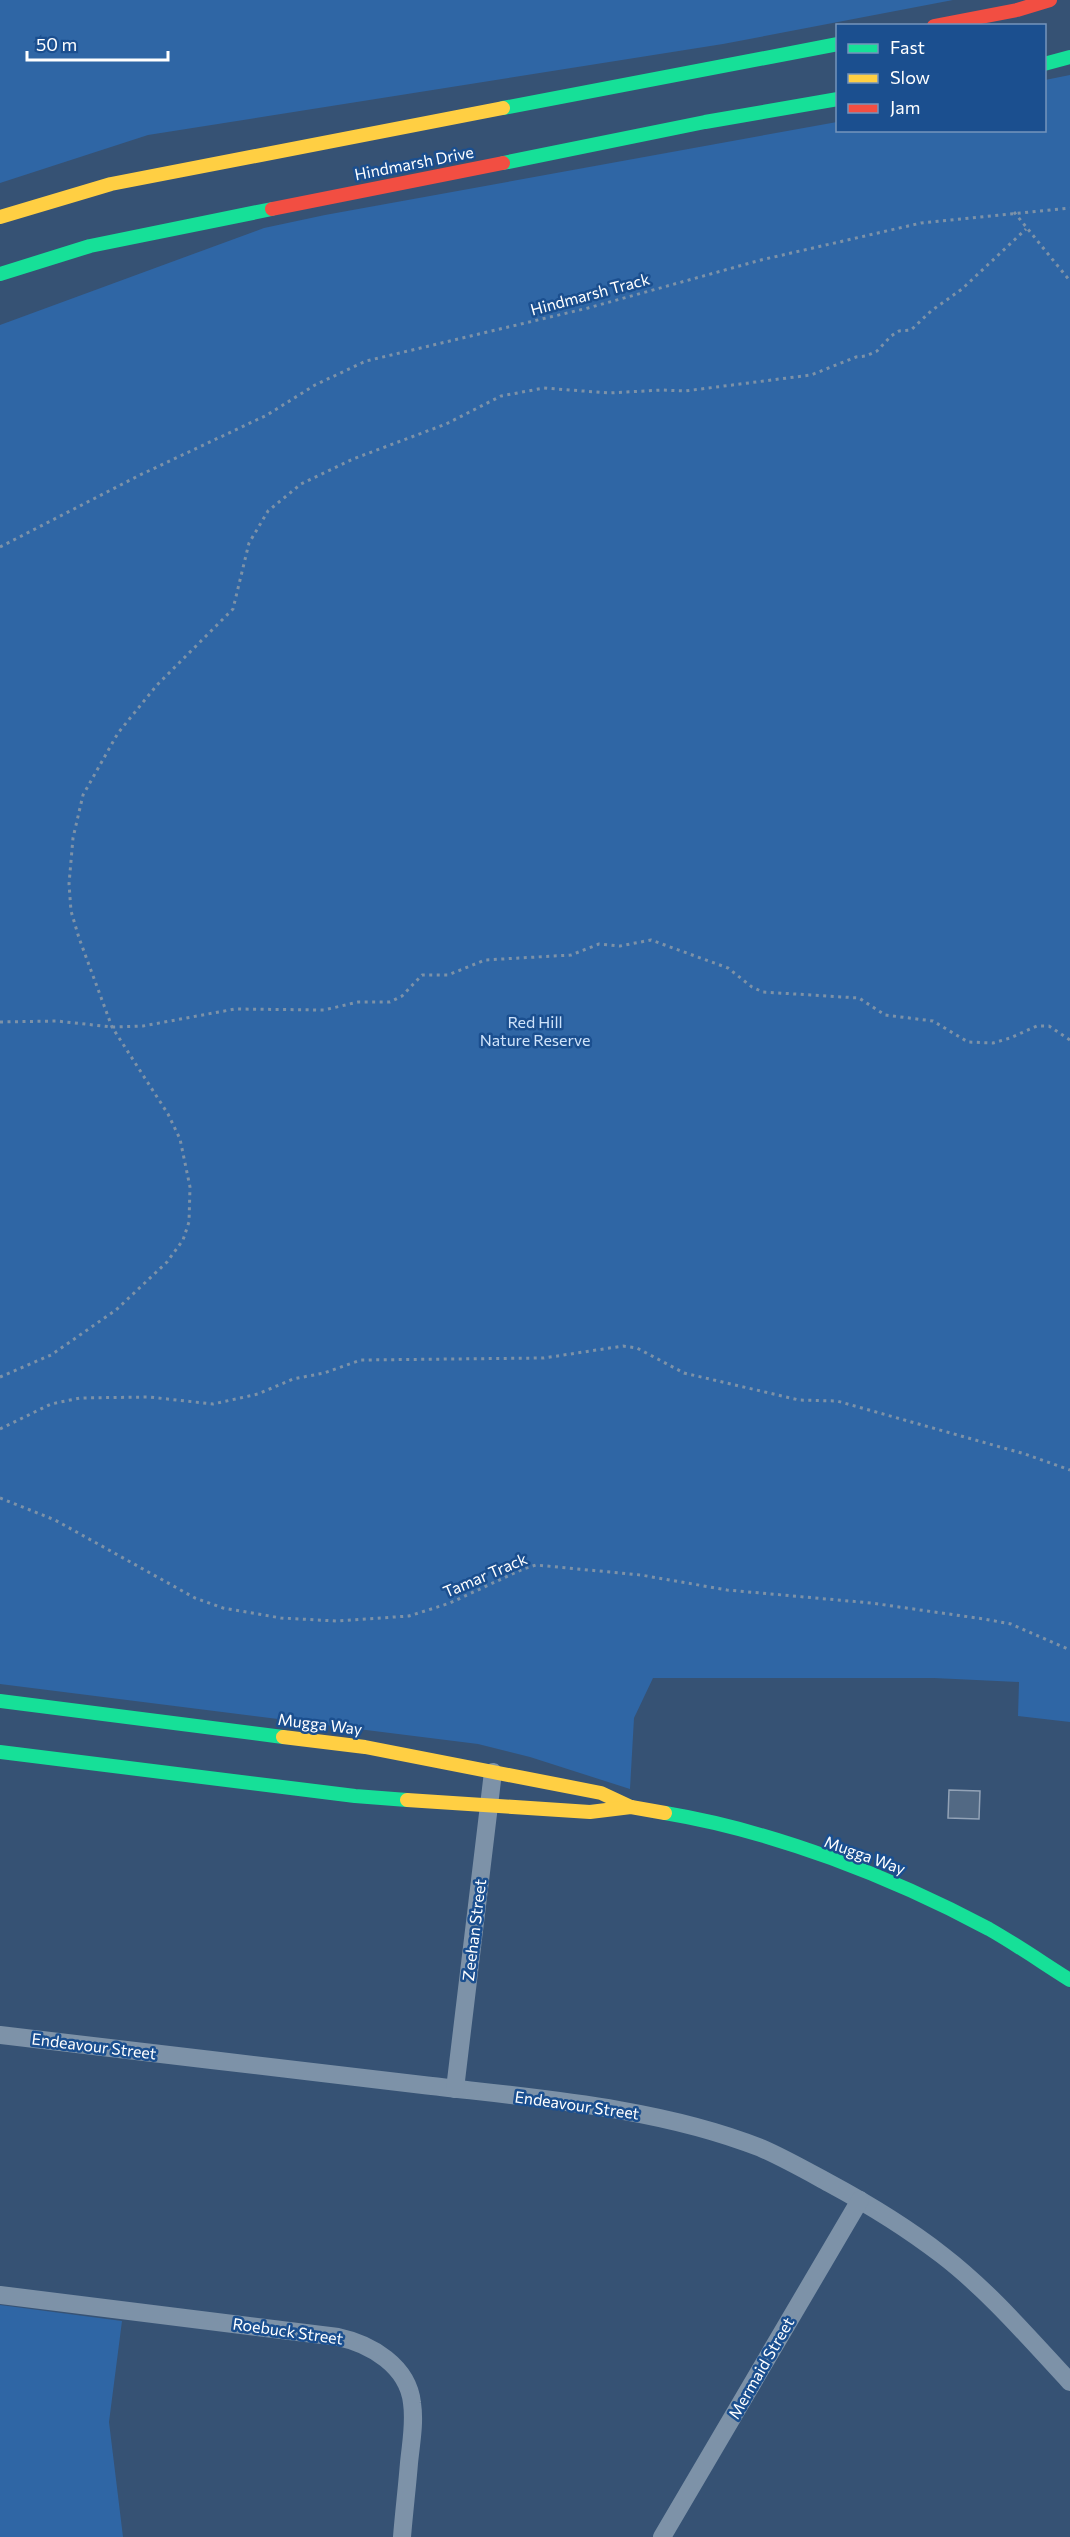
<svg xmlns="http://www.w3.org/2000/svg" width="1070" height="2537" font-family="Commissioner,sans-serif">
<rect width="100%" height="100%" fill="#365274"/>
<g fill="#2f66a5">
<path d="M0 0H953L723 44 148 135 0 183Z"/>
<path d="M1070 75V1722L1018 1716 1019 1682 934 1678H653L634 1718 630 1789 530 1757 478 1744 0 1684V325L264 228 325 215 837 122 838 130H1044L1045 80Z"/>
<path d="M0 2305 122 2321 109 2422 123 2537H0Z"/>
</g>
<path fill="#526984" stroke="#92a2b6" stroke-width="1.5" d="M949 1790 980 1791 979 1819 948 1818Z"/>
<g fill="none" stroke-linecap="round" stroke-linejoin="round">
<g stroke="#7d92a8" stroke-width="3" stroke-dasharray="3 4.5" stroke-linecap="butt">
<path d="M1014 212 1070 281"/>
<path d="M0 547 140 475 267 415 315 385 366 361 588 308 761 260 921 223 1070 208"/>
<path d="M0 1022 57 1021 112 1027 143 1026 235 1009 324 1010 358 1002H390L402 996 422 975H448L485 960 571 955 599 944 620 946 651 940 728 968 752 987 763 992 859 998 885 1015 933 1021 968 1042 993 1043 1010 1038 1037 1026H1049L1070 1040"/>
<path d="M0 1377 51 1355 116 1310 167 1262 183 1240 189 1222 190 1187 180 1139 168 1114 112 1027 79 938 71 911 69 884 73 838 83 795 118 733 157 685 233 609 249 543 268 511 301 484 353 459 446 424 501 396 544 388 609 393 662 390 685 391 811 375 856 357 866 356 877 351 891 336 899 331 911 330 931 311 962 289 1026 229"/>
<path d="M0 1429 51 1404 80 1398 149 1397 213 1404 258 1394 293 1379 324 1373 361 1360 544 1358 623 1346 637 1348 684 1373 799 1400 837 1401 1025 1454 1070 1470"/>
<path d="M0 1498 55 1520 195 1598 223 1608 281 1618 336 1621 409 1616 450 1603 523 1569 536 1565 641 1575 727 1590 871 1603 984 1619 1011 1624 1070 1650"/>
</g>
<g stroke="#7d92a8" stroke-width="18">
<path d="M0 2035C141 2052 282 2068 423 2085 533 2098 658 2107 761 2148 784 2158 807 2171 829 2183 868 2204 906 2227 942 2255 989 2291 1029 2338 1070 2382"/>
<path d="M455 2089 493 1772"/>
<path d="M0 2295 338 2337C371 2344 408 2366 412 2403 415 2423 411 2443 409 2463 407 2488 404 2512 402 2537"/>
<path d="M662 2537 860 2200"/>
</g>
<g stroke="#16e098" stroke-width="14">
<path d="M1044 64 1070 57"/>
<path d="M503 108 838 44"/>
<path d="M503 163 705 122 838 99"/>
<path d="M0 274 90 246 272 209"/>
<path d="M0 1701 283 1737"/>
<path d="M0 1752 355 1796 407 1800"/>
<path d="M665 1813C774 1831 892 1877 989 1929 1017 1945 1043 1963 1070 1980"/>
</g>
<g stroke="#ffcf43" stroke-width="14">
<path d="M0 217 111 184 503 108"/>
<path d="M283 1737 365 1747 601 1793 631 1807 665 1813"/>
<path d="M407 1800 590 1812 631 1807"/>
</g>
<g stroke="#f24e42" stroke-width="14">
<path d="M934 26 1017 10 1050 0"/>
<path d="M272 209 503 163"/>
</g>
</g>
<g text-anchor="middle" stroke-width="5" stroke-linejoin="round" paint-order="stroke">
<g font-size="16" fill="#fff" stroke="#1b4f8f">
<text transform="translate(414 163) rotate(-11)" y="6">Hindmarsh Drive</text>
<text transform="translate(590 294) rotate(-15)" y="6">Hindmarsh Track</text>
<text transform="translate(485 1575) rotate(-23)" y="6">Tamar Track</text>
<text transform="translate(320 1724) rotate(7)" y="6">Mugga Way</text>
<text transform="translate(865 1855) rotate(20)" y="6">Mugga Way</text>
<text transform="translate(474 1930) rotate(-83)" y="6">Zeehan Street</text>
<text transform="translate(94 2046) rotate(7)" y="6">Endeavour Street</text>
<text transform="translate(577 2105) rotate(8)" y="6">Endeavour Street</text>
<text transform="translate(288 2331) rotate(8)" y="6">Roebuck Street</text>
<text transform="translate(761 2368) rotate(-60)" y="6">Mermaid Street</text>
</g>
<g font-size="16" fill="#cfe3fa" stroke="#1b4f8f">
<text x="535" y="1028">Red Hill<tspan x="535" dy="18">Nature Reserve</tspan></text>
</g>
</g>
<rect x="836" y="24" width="210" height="108" fill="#1b4f8f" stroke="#7695bc" stroke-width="1.5"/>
<rect x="848" y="44" width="30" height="9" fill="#16e098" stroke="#7695bc" stroke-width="1.5"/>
<text x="890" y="54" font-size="18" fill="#ffffff">Fast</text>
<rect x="848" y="74" width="30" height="9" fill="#ffcf43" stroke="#7695bc" stroke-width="1.5"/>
<text x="890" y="84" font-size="18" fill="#ffffff">Slow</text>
<rect x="848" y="104" width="30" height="9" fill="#f24e42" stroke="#7695bc" stroke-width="1.5"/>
<text x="890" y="114" font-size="18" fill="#ffffff">Jam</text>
<path d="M27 51v9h141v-9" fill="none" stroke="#ffffff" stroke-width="3"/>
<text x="36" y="51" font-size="18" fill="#ffffff" stroke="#1b4f8f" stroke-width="4.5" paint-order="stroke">50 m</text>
</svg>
